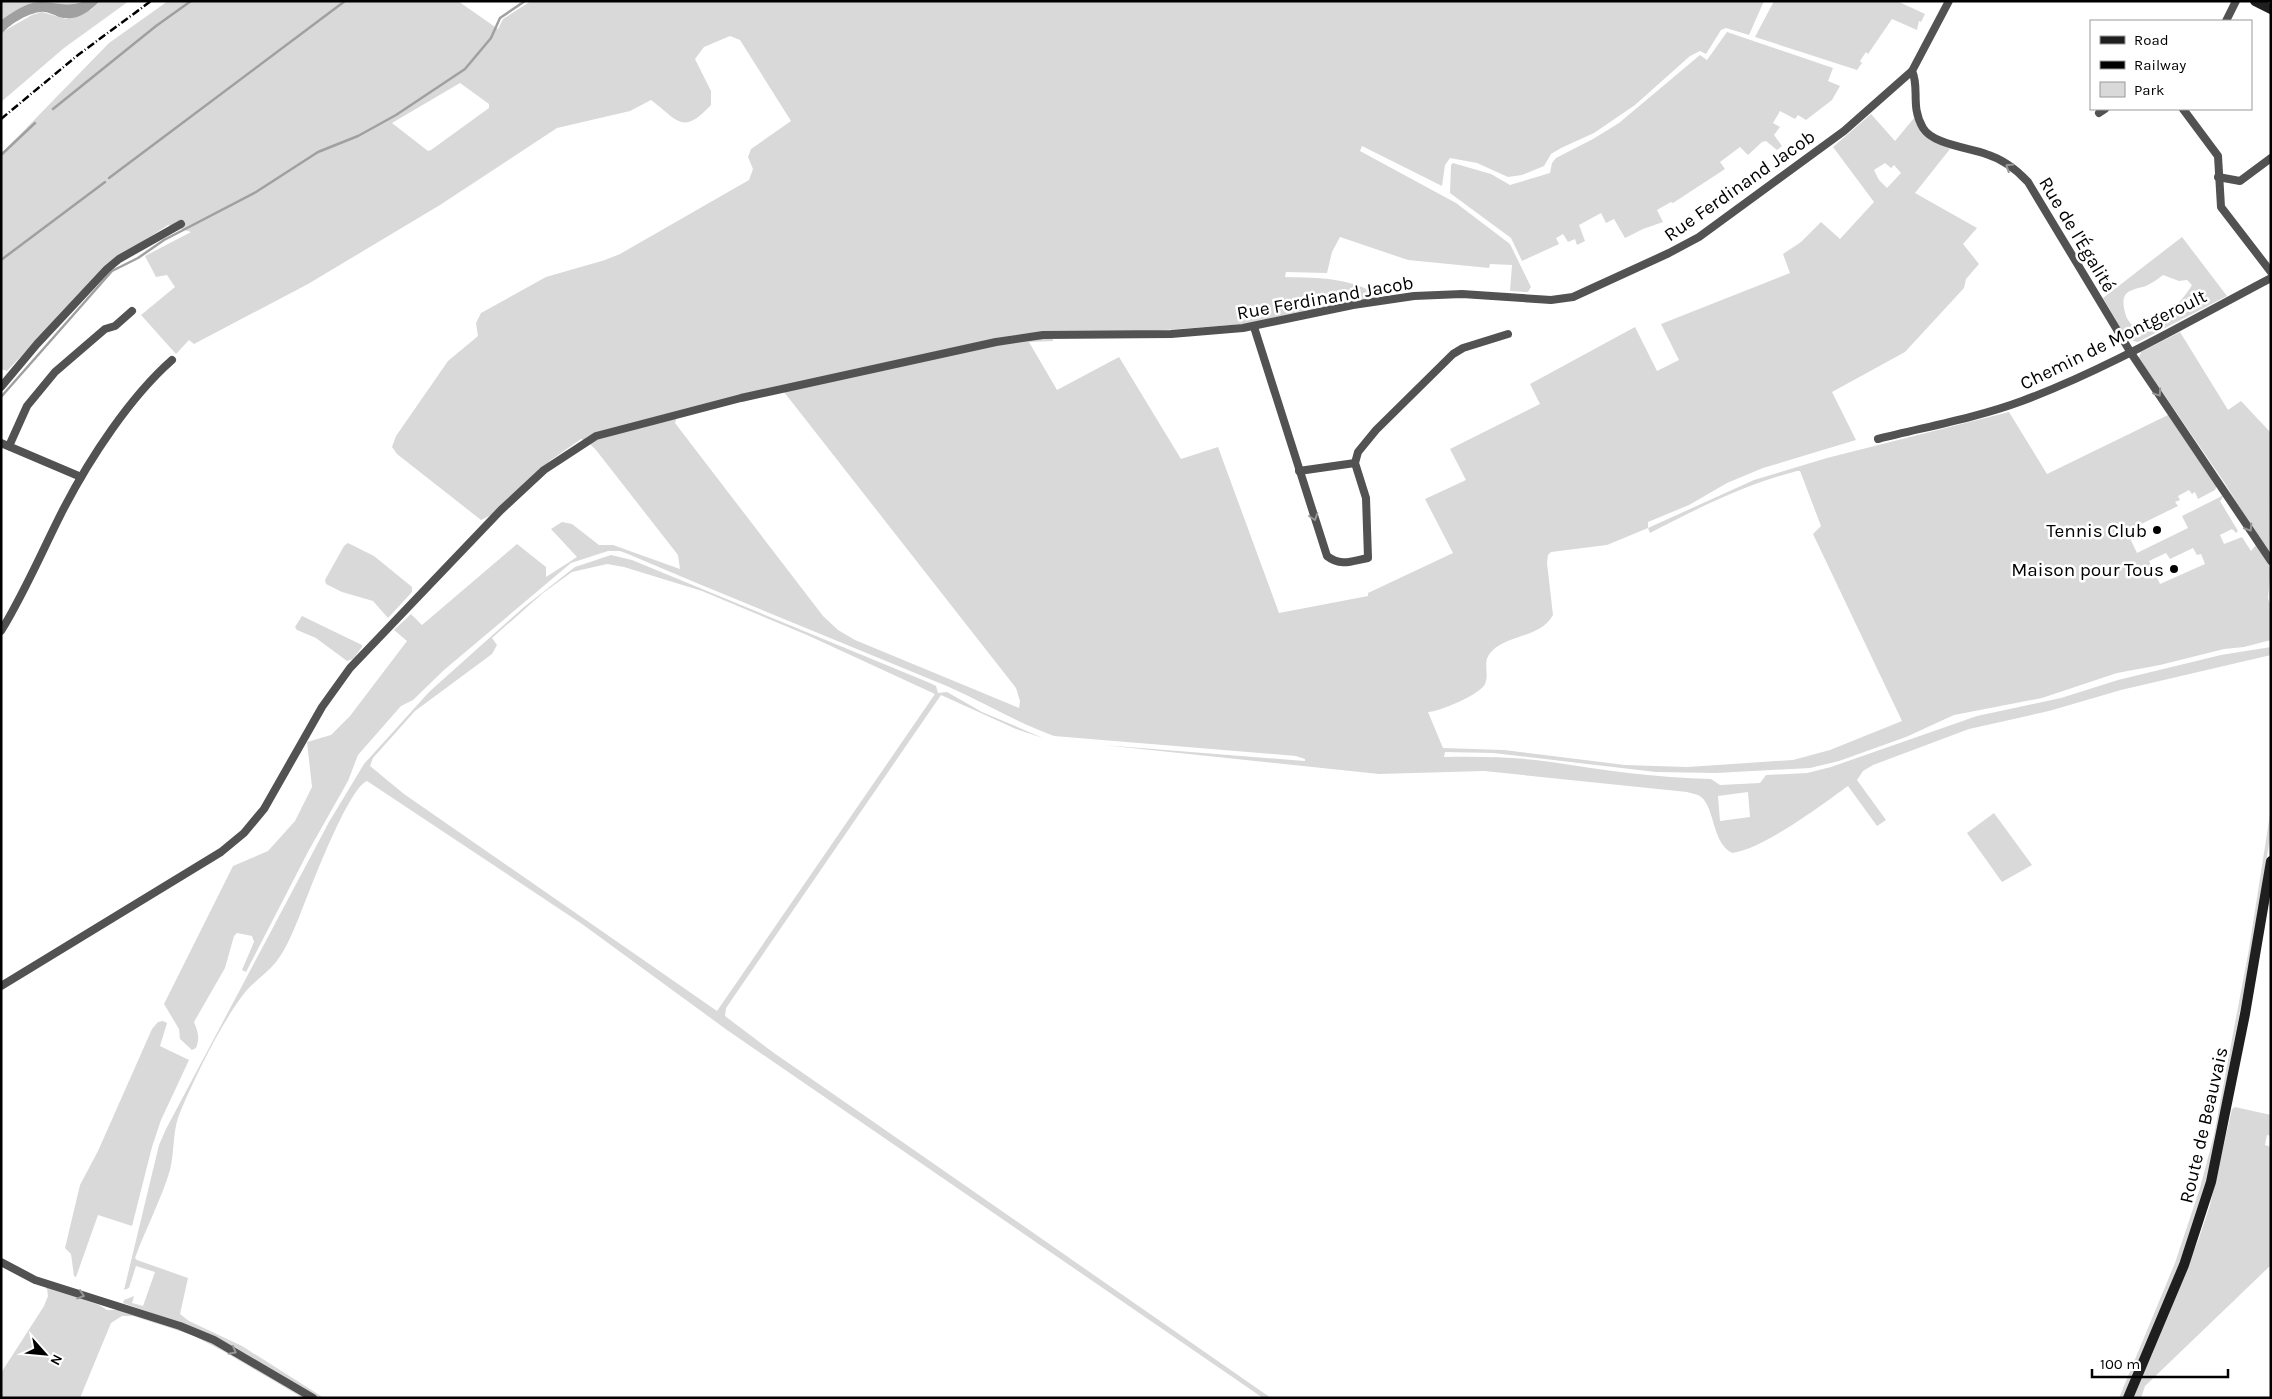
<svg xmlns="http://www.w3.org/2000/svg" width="2272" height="1399" font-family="Karla,sans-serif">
<rect width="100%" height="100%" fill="#fff"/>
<g fill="#d9d9d9" fill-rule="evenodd">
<path d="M1 1H84L73 5 33 3 1 20Z"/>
<path d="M100 1H129L64 48 1 102V35L4 31 32 15 42 12 66 19 91 10Z"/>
<path d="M168 1H458L498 29 503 19 531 1H1764L1749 35 1726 28 1721 30 1706 54 1700 51 1690 56 1635 105 1594 133 1561 148 1551 154 1544 166 1522 175 1508 177 1477 163 1450 158 1445 165 1442 186 1362 146 1360 151 1456 203 1510 244 1531 287 1528 292 1510 291 1512 265 1490 264 1489 268 1408 260 1340 237 1332 252 1327 273 1286 272 1285 277C1319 278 1352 277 1380 297L1244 324 1153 331H1051L1053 341 1029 342 1057 390 1119 357 1181 459 1218 447 1279 613 1368 596V593L1453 553 1425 499 1466 480 1450 449 1540 404 1530 384 1635 327 1657 371 1679 360 1661 324 1790 273 1783 254 1801 242 1821 222 1840 239 1874 202 1833 147 1871 114 1895 141 1914 118 1922 134 1950 149 1915 193 1977 228 1963 244 1979 264 1966 279 1964 288 1905 352 1832 392 1856 440 1763 468 1727 483 1689 505 1648 522V528L1754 480 1827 458 2009 412 2047 474 2168 415 2217 486 2215 490 2198 499 2195 492 2192 494 2189 490 2178 496 2180 500 2175 502 2178 506 2127 531V532L2137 553 2188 528 2182 516 2224 495 2220 501 2238 531 2236 533 2232 529 2220 535 2224 544 2242 537 2251 551 2256 545 2271 567 2268 598 2271 608V640L2244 647 2224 649 2160 665 2117 673 2042 698 1954 715 1906 737 1839 761 1810 768 1716 773 1656 772 1493 753 1445 752 1444 757C1480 756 1516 757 1551 762 1604 770 1657 778 1711 779L1720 785 1760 783 1766 775 1807 773 1831 767 1977 716 2061 698 2118 680 2221 655 2271 647V655L2121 690 2049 711 1969 729 1873 765 1863 771 1857 780 1886 820 1877 826 1848 786C1820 806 1765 848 1732 853 1710 841 1716 804 1698 795 1695 794 1690 793 1687 792L1484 771 1379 774 1103 745 1305 761V759L1296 756 1054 736C1013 721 977 698 937 682 834 639 731 598 628 554L620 551H608L571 563 444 670 413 700 401 706 358 755 348 781 309 850 246 972 242 970 254 942 252 936 237 933 234 936 225 968 194 1022C198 1032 200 1038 196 1048L192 1050 180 1039 179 1029 164 1004 233 866 268 851 295 821 312 787 307 742 331 735 350 716 407 641 394 630 411 614 422 625 517 544 546 567V577L577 557 551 529 562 522 572 524 599 545H613L680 569 678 555 596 450 589 443 581 439 551 460 491 515 481 520 397 454 392 447 396 436 448 361 478 336 476 323 481 313 546 277 605 260 620 254 749 180 753 169 748 157 751 149 791 121 740 40 730 36 704 47 695 59 711 91V105C682 136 678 120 651 100L630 111 557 128 440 205 308 284 194 344 189 340 176 354 141 315 175 287 167 275 156 277 145 256 191 232 168 225 111 262 7 371 1 369V150L3 152 109 43ZM460 83 489 104V108L431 150 428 151 392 123ZM1885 163 1891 168 1894 165 1901 173 1887 188 1879 180 1874 170ZM782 385 784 392 1016 688 1020 701 1019 708 855 640 838 630 823 616 675 423 677 417 694 407ZM1797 471H1800L1802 476 1821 526 1813 534 1902 721 1830 750 1793 760 1687 767 1625 765 1504 750 1443 748 1428 712C1439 712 1481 694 1485 684 1490 672 1481 662 1492 651 1509 634 1540 638 1553 615L1547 563 1548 555 1551 552 1607 545 1648 528 1650 533C1698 508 1744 485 1797 471ZM2193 548 2197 555 2201 554 2205 564 2160 584 2149 561 2166 553 2170 559ZM1748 792 1750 817 1720 821 1718 796Z"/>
<path d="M1774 1H1897L1925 14 1921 22 1919 21 1917 30 1892 19 1868 54 1866 52 1860 61 1862 63 1857 70 1755 37Z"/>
<path d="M1727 32 1833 68 1828 81 1840 86 1832 100 1806 120 1798 115 1795 119 1780 111 1773 123 1780 127 1774 135 1782 146 1777 150 1766 141 1762 142 1748 155 1740 147 1720 162 1725 169 1673 203 1671 202 1657 210 1663 222 1643 229 1625 238 1614 219 1606 223 1601 213 1579 225 1585 241 1577 245 1575 239 1568 242 1563 234 1556 238 1559 244 1522 261 1511 238 1450 193 1451 165 1453 163 1491 174 1510 185 1550 173 1552 163 1556 158 1593 139 1619 123 1700 55 1707 60Z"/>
<path d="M2182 237 2227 296 2138 342 2128 340 2103 298ZM2163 275 2179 281 2187 280 2192 285C2179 306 2161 322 2136 328 2128 322 2126 318 2124 308 2121 290 2132 290 2146 286 2152 283 2158 279 2163 275Z"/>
<path d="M2180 332 2228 410 2241 401 2271 433 2269 554 2224 482 2139 358 2141 352Z"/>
<path d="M348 543 374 556 412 587V592L388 618 373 601 342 592 326 584 325 580 344 546Z"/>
<path d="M611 555 632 560 930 683 936 686 938 693 947 692 982 712 1043 738 1016 729 941 695 726 1008 725 1016 774 1053 878 1125 1271 1398H1263L727 1030 582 924 367 781C348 788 309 892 300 915 293 931 287 948 276 962 267 973 255 981 246 991 222 1021 196 1075 181 1110 172 1129 175 1150 170 1170 161 1200 146 1228 135 1258L137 1260 188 1278 180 1314 189 1321 242 1346 324 1398H316L175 1321 123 1303 124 1300 134 1296 132 1303 143 1306 155 1272 136 1266 129 1288 124 1290 159 1145 166 1129 329 822 364 764 429 692 524 607 575 567ZM607 564 624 567 702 591 807 635 935 694 717 1011 404 794 370 766 373 758 415 711 492 654 497 645 492 638 543 593 572 572Z"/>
<path d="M302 616 362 645V647L353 659 347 661 316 638 297 630 295 627Z"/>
<path d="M2271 808V832L2253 943 2207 1183 2175 1276 2124 1398H2119L2175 1263 2200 1188 2214 1135 2249 949Z"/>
<path d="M1994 813 2032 865 2002 882 1967 833Z"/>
<path d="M163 1021 167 1023 160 1046 189 1060 161 1120 152 1147 132 1226 98 1215 76 1277 74 1276 71 1254 65 1248 80 1185 98 1151 152 1029 158 1022Z"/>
<path d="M2235 1107 2271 1115V1136L2267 1135 2265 1145 2271 1147V1265L2145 1386 2141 1398H2133L2198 1241 2210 1205 2232 1109Z"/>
<path d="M48 1287 99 1305 107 1310H118L163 1322 211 1342 308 1398H303L223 1351 192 1335 133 1316H122L111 1323 80 1398H1V1373L44 1306 48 1296 47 1289 45 1288Z"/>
</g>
<path fill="#a0a0a0" d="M84 1H100C89 12 76 22 59 17 54 15 46 11 41 12 28 13 8 25 1 35V20C11 14 22 5 33 3 51 0 66 9 84 1Z"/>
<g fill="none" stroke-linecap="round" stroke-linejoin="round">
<g stroke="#a0a0a0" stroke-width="2.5">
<path d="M53 109 156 26 191 1"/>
<path d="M1 155 35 123"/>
<path d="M109 178 345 1"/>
<path d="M1 260 105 182"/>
<path d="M1 397 112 271 138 258 164 240 256 192 318 152 358 136 396 115 465 69 491 38 500 18 525 1"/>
</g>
<g stroke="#525252" stroke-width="8">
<path d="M2226 21 2236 1"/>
<path d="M1912 71C1920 88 1910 106 1923 128 1932 144 1970 148 1986 154 2002 159 2017 170 2028 182L2131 353 2271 561"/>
<path d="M2183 109 2218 156 2221 207 2271 272"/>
<path d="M2099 113 2105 109"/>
<path d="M2218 177 2240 181 2271 158"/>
<path d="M1254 327 1327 556C1341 567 1352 561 1368 558L1366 498 1355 463 1358 452 1376 430 1453 354 1463 348 1508 334"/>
<path d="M1 387 37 344 107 269 119 259 181 224"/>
<path d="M1878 439C1925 427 1976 418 2022 401 2108 369 2189 321 2271 278"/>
<path d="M1 443 81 477"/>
<path d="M9 446 27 406 55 372 105 329 115 326 132 311"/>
<path d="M1299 471 1355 463"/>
<path d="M1 631C25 592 43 549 64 508 90 458 130 397 172 360"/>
<path d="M1 986 221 852 244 833 264 809 322 707 350 668 501 510 544 470 596 436 741 398 996 342 1043 335 1171 334 1243 328 1353 305 1414 296 1462 294 1551 300 1573 297 1669 253 1699 237 1844 131 1912 71 1949 1"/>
<path d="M1 1262 35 1280 180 1326 214 1340 313 1398"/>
</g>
<g stroke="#1f1f1f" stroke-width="10">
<path d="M2255 1 2271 9"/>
<path d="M2128 1398 2184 1265 2211 1182 2245 1014 2271 861"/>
</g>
<path stroke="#000" stroke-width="2.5" stroke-dasharray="8 2.5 1 2.5" stroke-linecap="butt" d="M1 119 78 55 151 1"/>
</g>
<defs><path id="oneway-chevron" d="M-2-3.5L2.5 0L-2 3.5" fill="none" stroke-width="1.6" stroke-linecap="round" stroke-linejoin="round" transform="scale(1.25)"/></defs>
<g stroke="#979797">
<use href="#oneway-chevron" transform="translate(2009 167) rotate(-148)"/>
<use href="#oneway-chevron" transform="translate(2158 393) rotate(56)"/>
<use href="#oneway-chevron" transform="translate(1314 517) rotate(72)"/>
<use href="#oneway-chevron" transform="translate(2249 528) rotate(57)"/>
<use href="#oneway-chevron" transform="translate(81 1295) rotate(18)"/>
<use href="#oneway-chevron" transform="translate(233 1351) rotate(29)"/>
</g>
<g fill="#000" stroke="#fff" stroke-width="2">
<circle cx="2157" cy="530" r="5"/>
<circle cx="2174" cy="569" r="5"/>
</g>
<g text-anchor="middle" stroke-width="5" stroke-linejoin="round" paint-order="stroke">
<g font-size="19" fill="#000" stroke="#fff">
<text transform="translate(1739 185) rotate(-35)" y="7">Rue Ferdinand Jacob</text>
<text transform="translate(2078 234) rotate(59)" y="7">Rue de l'Égalité</text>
<text transform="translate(1325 297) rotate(-10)" y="7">Rue Ferdinand Jacob</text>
<text transform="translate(2113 339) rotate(-26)" y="7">Chemin de Montgeroult</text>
<text transform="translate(2203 1125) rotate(-77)" y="7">Route de Beauvais</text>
</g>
<g font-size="19" fill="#000" stroke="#fff" text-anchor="end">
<text x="2147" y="537">Tennis Club</text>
<text x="2164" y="576">Maison pour Tous</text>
</g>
</g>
<rect width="2272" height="1399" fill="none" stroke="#000000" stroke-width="5"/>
<rect x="2090" y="20" width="162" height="90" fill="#ffffff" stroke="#999999"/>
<rect x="2100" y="36" width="25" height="8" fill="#1f1f1f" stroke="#999999"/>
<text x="2134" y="45" font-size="15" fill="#000000">Road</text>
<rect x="2100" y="61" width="25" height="8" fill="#000000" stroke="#999999"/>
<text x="2134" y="70" font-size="15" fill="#000000">Railway</text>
<rect x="2100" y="82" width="25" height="15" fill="#d9d9d9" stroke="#999999"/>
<text x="2134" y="95" font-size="15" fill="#000000">Park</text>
<g transform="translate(45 1354) rotate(117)" stroke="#ffffff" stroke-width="4" paint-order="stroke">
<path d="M0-4L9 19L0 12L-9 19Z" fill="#000000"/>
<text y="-8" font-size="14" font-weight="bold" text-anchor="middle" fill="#000000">N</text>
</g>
<path d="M2092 1369v8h136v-8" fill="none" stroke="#000000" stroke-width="2.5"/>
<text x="2100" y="1369" font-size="15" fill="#000000" stroke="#ffffff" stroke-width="4" paint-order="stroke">100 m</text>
</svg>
